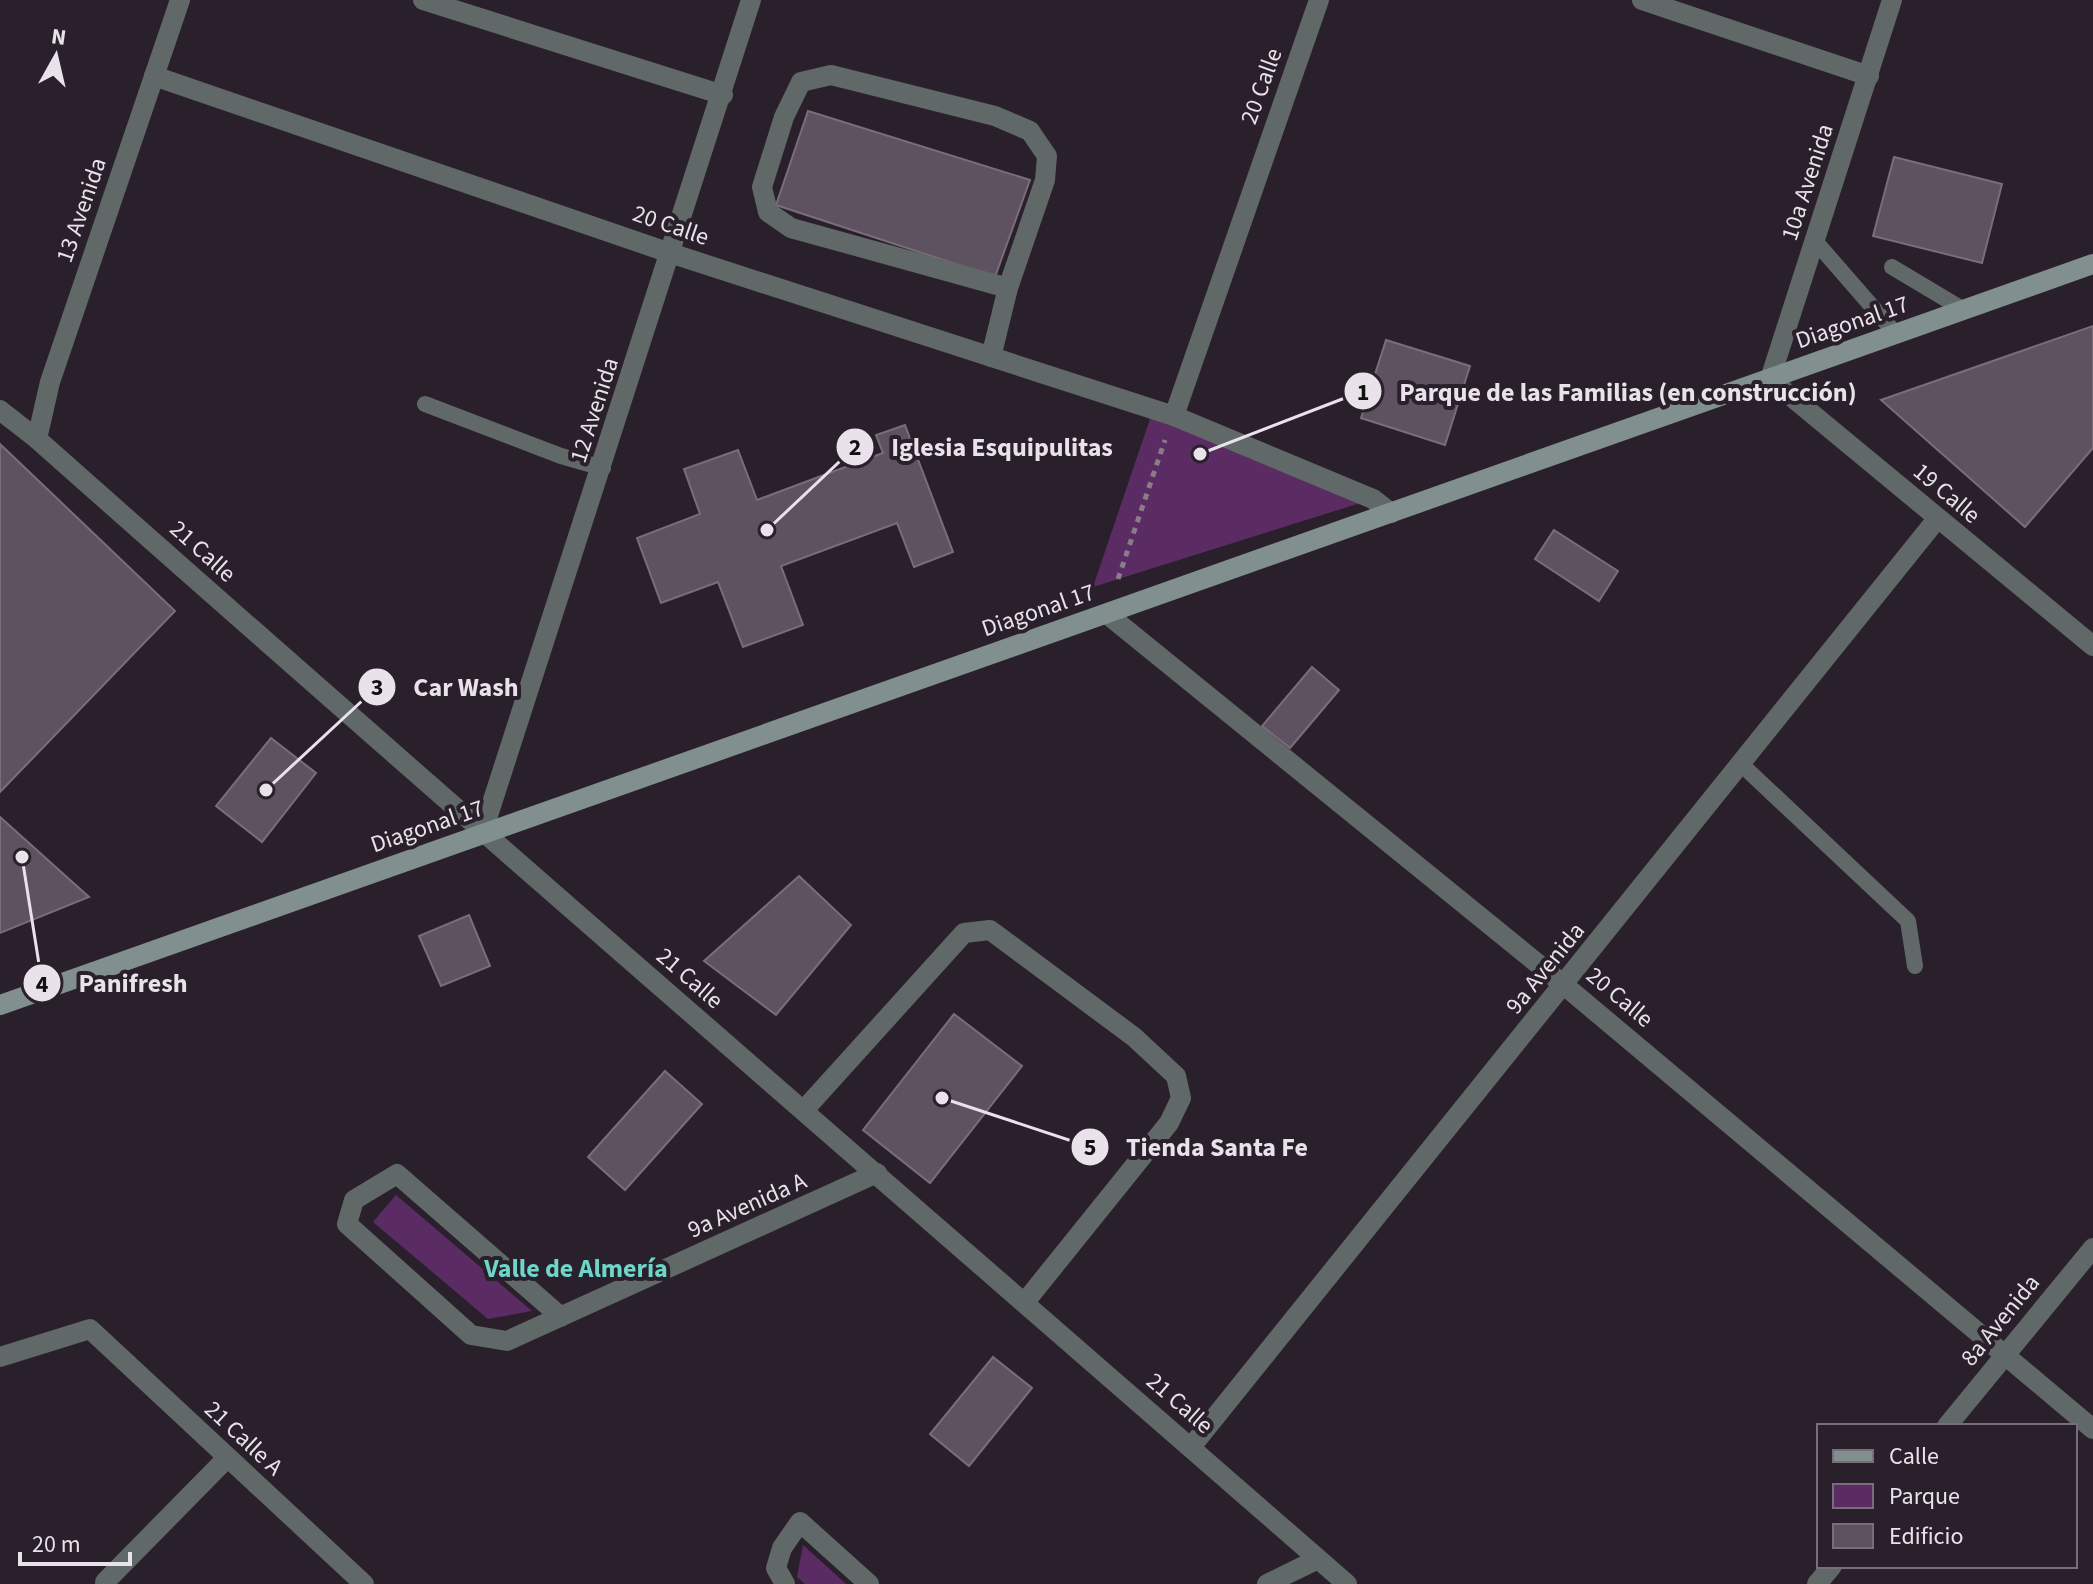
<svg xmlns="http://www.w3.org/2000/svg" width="2093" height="1584" font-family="'Source Sans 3',sans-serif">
<rect width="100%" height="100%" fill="#2a202c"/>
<g fill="#5b2b64">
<path d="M1153 410 1373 499 1093 587Z"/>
<path d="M396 1195 532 1311 488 1319 373 1222Z"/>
<path d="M803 1545 846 1584H805L797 1577Z"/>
</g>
<g fill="#5e5260" stroke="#796d7b" stroke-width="2">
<path d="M808 111 1030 180 995 277 776 205Z"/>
<path d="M1894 157 2002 184 1982 263 1873 236Z"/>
<path d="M2093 326V448L2025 527 1881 400Z"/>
<path d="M1386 340 1470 366 1445 445 1361 418Z"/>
<path d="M905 425 953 552 914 567 897 523 781 566 803 625 743 647 718 582 661 603 637 538 700 514 684 469 738 450 757 500 883 453 876 435Z"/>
<path d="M0 444 175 611 0 792Z"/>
<path d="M1554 530 1618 571 1599 601 1535 559Z"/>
<path d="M1312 667 1339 690 1290 748 1262 726Z"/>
<path d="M271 738 316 773 262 842 216 806Z"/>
<path d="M0 817 89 897 0 933Z"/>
<path d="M799 876 851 925 776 1015 704 961Z"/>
<path d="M469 915 490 966 441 986 419 936Z"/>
<path d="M954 1014 1022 1066 930 1183 863 1130Z"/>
<path d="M665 1071 702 1104 625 1190 588 1157Z"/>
<path d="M993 1357 1032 1388 969 1466 930 1434Z"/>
</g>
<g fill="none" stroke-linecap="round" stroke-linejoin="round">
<path stroke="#877e88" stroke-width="5" stroke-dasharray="6 6" stroke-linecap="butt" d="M1118 579 1165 440"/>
<g stroke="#606968" stroke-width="16">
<path d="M1815 241 1896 334"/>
<path d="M1892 267 1964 310"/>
<path d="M425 404 561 456 603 468"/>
<path d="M1741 764 1908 921 1915 966"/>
</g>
<g stroke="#606968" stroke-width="20">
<path d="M423 0 723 95"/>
<path d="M1642 0 1869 76"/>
<path d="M1892 0 1770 379 2093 646"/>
<path d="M154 76 670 253 1174 416 1373 499 1391 513"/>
<path d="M991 357 1008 288 1045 180 1047 156 1030 131 995 116 831 75 801 82 784 117 762 187 768 212 791 228 1008 288"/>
<path d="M0 410 37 439C471 824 910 1203 1347 1584"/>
<path d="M1174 416 1319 0"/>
<path d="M37 439 50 382 180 0"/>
<path d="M1107 614 1564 985 2093 1429"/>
<path d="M482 834 751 0"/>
<path d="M804 1110 964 933 990 930 1134 1037 1176 1076 1181 1098 1169 1123 1025 1302"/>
<path d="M561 1317 397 1174 354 1200 347 1224 471 1335 507 1341 877 1173"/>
<path d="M0 1357 90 1329 364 1584"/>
<path d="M1947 1426 2093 1248"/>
<path d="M1191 1447 1937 519"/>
<path d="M105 1582 227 1458"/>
<path d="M785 1584 776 1568 782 1548 800 1522 869 1584"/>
<path d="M1267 1584 1318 1559"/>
<path d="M1817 1584 1832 1566"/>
</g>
<path stroke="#81908e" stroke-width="20" d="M0 1005 2093 264"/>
</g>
<g text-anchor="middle" stroke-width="8" stroke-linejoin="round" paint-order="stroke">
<g font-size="24" fill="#e9e2ea" stroke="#2a202c">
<text transform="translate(1261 86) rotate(-70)" y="8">20 Calle</text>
<text transform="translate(1807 182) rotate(-72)" y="8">10a Avenida</text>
<text transform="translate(81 210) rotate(-71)" y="8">13 Avenida</text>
<text transform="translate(671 225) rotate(19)" y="8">20 Calle</text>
<text transform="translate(1852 322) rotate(-19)" y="8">Diagonal 17</text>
<text transform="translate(594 410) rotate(-72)" y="8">12 Avenida</text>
<text transform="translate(1947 493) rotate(40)" y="8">19 Calle</text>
<text transform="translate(203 551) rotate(42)" y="8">21 Calle</text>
<text transform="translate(1038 610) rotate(-19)" y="8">Diagonal 17</text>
<text transform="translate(427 826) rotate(-19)" y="8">Diagonal 17</text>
<text transform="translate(1545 968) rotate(-51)" y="8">9a Avenida</text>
<text transform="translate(690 978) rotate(41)" y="8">21 Calle</text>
<text transform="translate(1620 997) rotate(40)" y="8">20 Calle</text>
<text transform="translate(747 1205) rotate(-24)" y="8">9a Avenida A</text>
<text transform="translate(2000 1320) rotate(-51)" y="8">8a Avenida</text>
<text transform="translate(1180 1403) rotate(41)" y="8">21 Calle</text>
<text transform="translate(244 1438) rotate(43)" y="8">21 Calle A</text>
</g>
<g font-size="26" font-weight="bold" fill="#6dd6c8" stroke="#2a202c">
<text x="576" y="1277">Valle de Almería</text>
</g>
</g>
<path fill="none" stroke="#e9e2ea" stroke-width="3" d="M1200 454L1363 391M767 530L855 447M266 790L377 687M22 857L42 983M942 1098L1090 1147"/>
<g fill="#e9e2ea" stroke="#2a202c" stroke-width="3">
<circle cx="1200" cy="454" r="8"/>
<circle cx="767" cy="530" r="8"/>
<circle cx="266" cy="790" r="8"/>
<circle cx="22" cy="857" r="8"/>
<circle cx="942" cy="1098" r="8"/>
<circle cx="1363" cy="391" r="20"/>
<circle cx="855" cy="447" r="20"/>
<circle cx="377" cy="687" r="20"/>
<circle cx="42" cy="983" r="20"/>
<circle cx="1090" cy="1147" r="20"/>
</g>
<g font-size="24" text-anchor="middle" font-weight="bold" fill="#111">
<text x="1363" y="400">1</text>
<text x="855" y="455">2</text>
<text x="377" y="695">3</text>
<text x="42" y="992">4</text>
<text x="1090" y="1155">5</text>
</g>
<g font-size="26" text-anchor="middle" font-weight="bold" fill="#e9e2ea" stroke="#2a202c" stroke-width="8" stroke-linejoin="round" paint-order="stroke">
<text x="1628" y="401">Parque de las Familias (en construcción)</text>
<text x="1002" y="456">Iglesia Esquipulitas</text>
<text x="466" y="696">Car Wash</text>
<text x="133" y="992">Panifresh</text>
<text x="1217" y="1156">Tienda Santa Fe</text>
</g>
<rect x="1817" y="1424" width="260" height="144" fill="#2a202c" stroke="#766e78" stroke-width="2"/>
<rect x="1833" y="1450" width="40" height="12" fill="#81908e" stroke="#766e78" stroke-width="2"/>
<text x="1889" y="1464" font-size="24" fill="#e9e2ea">Calle</text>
<rect x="1833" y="1484" width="40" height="24" fill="#5b2b64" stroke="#766e78" stroke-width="2"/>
<text x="1889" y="1504" font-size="24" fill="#e9e2ea">Parque</text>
<rect x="1833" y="1524" width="40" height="24" fill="#5e5260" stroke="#766e78" stroke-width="2"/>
<text x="1889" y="1544" font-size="24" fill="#e9e2ea">Edificio</text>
<g transform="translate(56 56) rotate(8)" stroke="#2a202c" stroke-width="6" paint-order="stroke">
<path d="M0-6L14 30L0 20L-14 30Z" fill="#e9e2ea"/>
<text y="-12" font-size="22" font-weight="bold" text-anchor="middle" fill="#e9e2ea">N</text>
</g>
<path d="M20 1552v12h110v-12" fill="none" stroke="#e9e2ea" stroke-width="4"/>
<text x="32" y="1552" font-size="24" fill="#e9e2ea" stroke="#2a202c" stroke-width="6" paint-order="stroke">20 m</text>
</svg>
